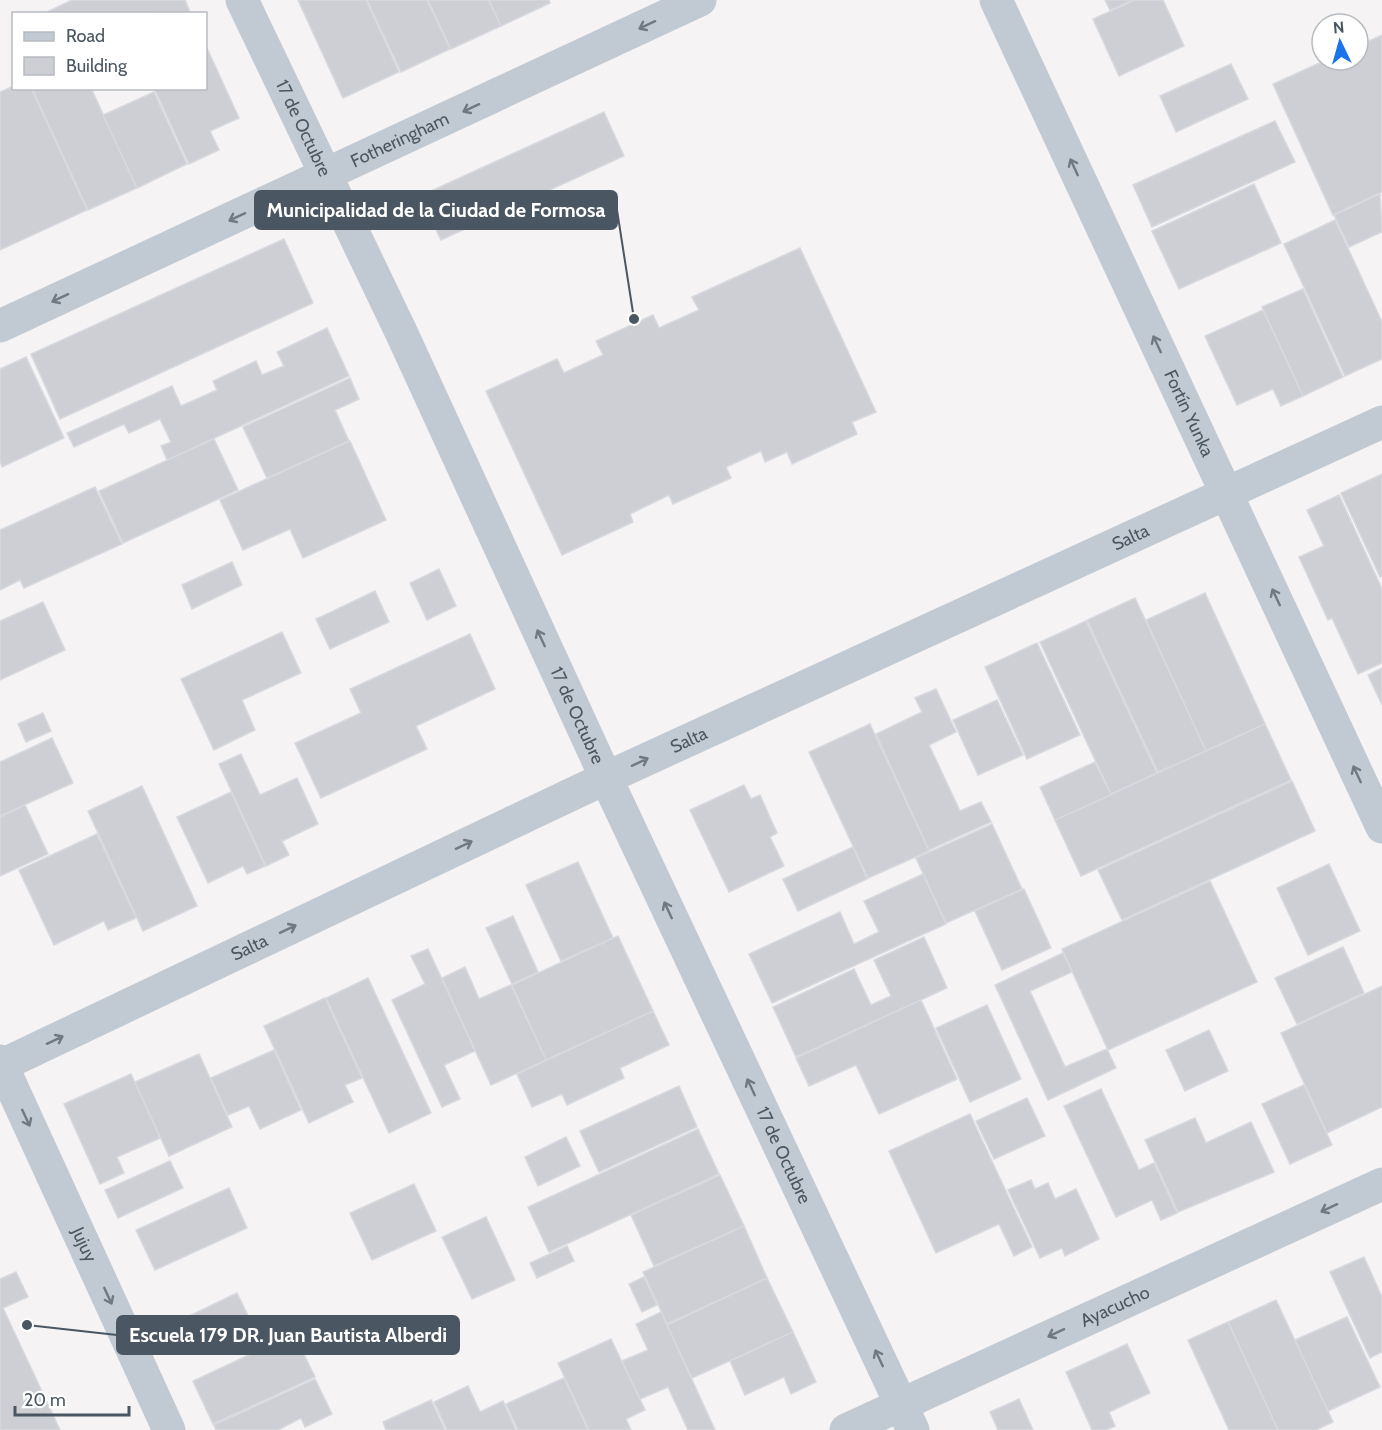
<svg xmlns="http://www.w3.org/2000/svg" width="1382" height="1430" font-family="Cabin,sans-serif">
<rect width="100%" height="100%" fill="#f5f3f3"/>
<g fill="#cdcfd5" stroke="#d7d9de" stroke-width="1.5">
<path d="M72 0H185L190 12 43 14Z"/>
<path d="M298 0H366L399 72 343 98Z"/>
<path d="M367 0H427L450 49 401 72Z"/>
<path d="M428 0H488L501 26 451 49Z"/>
<path d="M489 0H549L550 3 501 26Z"/>
<path d="M1105 0H1134L1110 10Z"/>
<path d="M1135 0H1163L1184 46 1119 76 1093 19Z"/>
<path d="M1382 35V192L1333 215 1273 84 1326 60H1358V46Z"/>
<path d="M206 46 239 118 210 131 219 150 189 164 154 88H206Z"/>
<path d="M1231 64 1248 99 1176 132 1160 96Z"/>
<path d="M14 86V88H31L87 210 0 250V92Z"/>
<path d="M32 88H91L137 188 88 210Z"/>
<path d="M154 92 187 164 137 188 103 115Z"/>
<path d="M604 112 624 156 441 240 420 196Z"/>
<path d="M1275 121 1295 162 1152 227 1133 185Z"/>
<path d="M1254 184 1281 243 1179 289 1152 231Z"/>
<path d="M1380 194 1382 232 1349 247 1334 215Z"/>
<path d="M1335 220 1382 322V359L1345 376 1284 244Z"/>
<path d="M284 239 313 303 60 419 31 354Z"/>
<path d="M800 248 876 412 852 422 857 434 792 464 787 452 765 462 761 451 726 467 731 478 673 504 669 495 630 514 633 522 562 555 486 391 557 359 564 373 603 355 596 341 653 315 659 328 699 310 692 297Z"/>
<path d="M1303 289 1343 377 1303 396 1262 307Z"/>
<path d="M1263 310 1303 396 1281 406 1273 389 1237 405 1205 336Z"/>
<path d="M327 328 349 376 167 460 161 446 171 442 160 419 129 433 124 424 74 447 67 433 172 386 181 406 217 390 213 381 256 361 262 375 284 366 277 352Z"/>
<path d="M26 357 64 438 2 467 0 461V369Z"/>
<path d="M350 378 359 399 335 410 349 441 267 478 243 427Z"/>
<path d="M214 439 238 490 123 543 99 491Z"/>
<path d="M350 441 386 520 303 558 290 529 243 550 220 500Z"/>
<path d="M1382 474V576L1380 577 1341 493Z"/>
<path d="M95 487 122 544 24 588 20 580 0 590V530Z"/>
<path d="M1339 495 1382 589V663L1358 674 1332 618 1328 620 1299 557 1324 546 1307 510Z"/>
<path d="M232 562 242 585 192 609 182 585Z"/>
<path d="M439 569 456 606 427 620 410 583Z"/>
<path d="M375 591 389 622 330 649 316 619Z"/>
<path d="M1205 593 1265 724 1206 751 1146 620Z"/>
<path d="M1135 598 1206 751 1158 772 1087 620Z"/>
<path d="M43 602 65 650 0 680V621Z"/>
<path d="M1086 621 1157 773 1111 794 1040 642Z"/>
<path d="M282 632 301 673 242 700 255 730 214 750 181 679Z"/>
<path d="M470 634 495 689 416 726 427 749 321 798 295 743 361 713 350 689Z"/>
<path d="M1037 643 1080 735 1027 759 985 667Z"/>
<path d="M1382 668V705L1368 675Z"/>
<path d="M936 689 956 732 929 745 960 811 981 802 991 822 929 850 876 734 922 712 915 698Z"/>
<path d="M997 700 1023 755 978 775 953 720Z"/>
<path d="M43 713 51 731 26 742 18 724Z"/>
<path d="M870 724 929 851 868 878 809 752Z"/>
<path d="M1265 724 1291 780 1081 876 1055 820Z"/>
<path d="M52 738 73 783 0 816V762Z"/>
<path d="M241 754 260 795 297 778 318 824 282 841 289 855 266 866 219 764Z"/>
<path d="M1095 762 1111 795 1055 820 1040 787Z"/>
<path d="M1292 781 1315 831 1122 920 1098 870Z"/>
<path d="M744 785 751 799 760 795 777 833 770 837 784 866 729 892 690 810Z"/>
<path d="M142 786 197 906 143 931 88 811Z"/>
<path d="M231 792 265 866 247 874 243 866 208 883 177 817Z"/>
<path d="M25 805 48 854 0 876V817Z"/>
<path d="M992 824 1022 889 946 923 916 858Z"/>
<path d="M97 834 136 918 108 930 104 921 54 945 19 870Z"/>
<path d="M853 847 867 879 798 911 783 879Z"/>
<path d="M578 862 613 938 561 961 526 885Z"/>
<path d="M1329 864 1360 931 1308 955 1277 888Z"/>
<path d="M923 874 946 924 772 1003 749 954 840 912 854 944 879 932 864 901Z"/>
<path d="M1210 881 1257 982 1108 1050 1062 949Z"/>
<path d="M1024 889 1051 948 1002 970 975 911Z"/>
<path d="M513 916 538 972 512 984 486 928Z"/>
<path d="M618 936 653 1011 546 1060 512 985Z"/>
<path d="M924 937 947 988 796 1057 773 1007 854 969 871 1005 891 996 874 960Z"/>
<path d="M1343 947 1364 993 1297 1024 1275 978Z"/>
<path d="M428 949 475 1051 444 1065 460 1099 442 1107 392 1000 425 984 411 956Z"/>
<path d="M1063 953 1072 972 1030 991 1065 1067 1107 1049 1116 1068 1048 1100 995 985Z"/>
<path d="M465 967 479 999 511 985 546 1060 491 1085 442 978Z"/>
<path d="M368 978 431 1113 389 1133 326 998Z"/>
<path d="M1382 986V1107L1327 1133 1281 1033Z"/>
<path d="M325 998 362 1078 345 1085 353 1102 309 1123 264 1026Z"/>
<path d="M921 1000 957 1079 879 1114 856 1065 809 1086 796 1058Z"/>
<path d="M987 1005 1021 1079 970 1102 936 1028Z"/>
<path d="M653 1011 669 1045 620 1068 624 1078 567 1105 562 1094 532 1107 517 1074Z"/>
<path d="M1209 1030 1228 1071 1185 1091 1166 1050Z"/>
<path d="M274 1050 301 1110 260 1129 249 1106 228 1115 211 1078Z"/>
<path d="M199 1054 232 1127 169 1156 135 1082Z"/>
<path d="M131 1074 160 1138 117 1157 124 1173 100 1184 64 1104Z"/>
<path d="M1304 1085 1332 1145 1290 1164 1262 1104Z"/>
<path d="M679 1086 697 1127 599 1172 580 1131Z"/>
<path d="M1101 1089 1139 1170 1154 1163 1177 1213 1161 1220 1152 1200 1116 1217 1064 1106Z"/>
<path d="M1027 1098 1045 1136 994 1159 976 1121Z"/>
<path d="M970 1114 1032 1247 1014 1256 999 1224 936 1253 889 1151Z"/>
<path d="M1195 1118 1206 1143 1251 1122 1274 1172 1178 1212 1145 1140Z"/>
<path d="M698 1129 719 1174 549 1252 528 1207Z"/>
<path d="M566 1137 580 1166 538 1186 525 1157Z"/>
<path d="M170 1161 183 1188 118 1218 105 1190Z"/>
<path d="M720 1175 744 1226 654 1266 631 1215Z"/>
<path d="M1031 1180 1035 1189 1048 1183 1055 1199 1076 1189 1099 1239 1065 1256 1062 1248 1040 1258 1008 1190Z"/>
<path d="M414 1184 436 1231 372 1260 350 1213Z"/>
<path d="M229 1188 247 1228 155 1270 136 1230Z"/>
<path d="M486 1217 515 1280 472 1299 442 1237Z"/>
<path d="M744 1226 767 1278 667 1324 643 1272Z"/>
<path d="M567 1246 574 1261 537 1278 530 1263Z"/>
<path d="M1364 1257 1382 1297V1352L1370 1358 1330 1272Z"/>
<path d="M16 1272 28 1297 3 1308 60 1430H0V1279Z"/>
<path d="M644 1277 657 1305 642 1312 629 1284Z"/>
<path d="M767 1278 793 1332 692 1378 667 1325Z"/>
<path d="M237 1293 251 1322 183 1354 170 1325Z"/>
<path d="M1276 1300 1333 1422 1316 1430H1278L1228 1322Z"/>
<path d="M661 1312 715 1430H688L668 1387 640 1399 622 1361 648 1350 636 1324Z"/>
<path d="M1347 1317 1380 1387 1328 1411 1295 1340Z"/>
<path d="M1228 1322 1278 1430H1229L1188 1340Z"/>
<path d="M793 1332 816 1382 791 1394 784 1377 745 1395 730 1361Z"/>
<path d="M294 1334 315 1377 213 1424 193 1381Z"/>
<path d="M611 1339 645 1410 626 1419 631 1430H589L558 1363Z"/>
<path d="M1127 1344 1150 1393 1109 1412 1115 1426 1106 1430H1092L1066 1372Z"/>
<path d="M564 1378 588 1430H518L506 1404Z"/>
<path d="M315 1379 332 1414 305 1427 301 1418 278 1430H216L214 1425Z"/>
<path d="M468 1386 480 1412 503 1401 516 1430H447L434 1402Z"/>
<path d="M1019 1399 1033 1430H998L990 1412Z"/>
<path d="M431 1400 445 1430H386L383 1422Z"/>
</g>
<g fill="none" stroke-linecap="round" stroke-linejoin="round">
<g stroke="#c1cad2" stroke-width="33">
<path id="s1" d="M242 0 402 334 606 778 913 1430"/>
<path id="s2" d="M996 0 1382 827"/>
<path id="s3" d="M0 326 700 0"/>
<path id="s4" d="M0 1061 169 1430"/>
<path id="s5" d="M0 1066 606 778 1382 422"/>
<path id="s6" d="M846 1430 1382 1184"/>
</g>
</g>
<defs><path id="oneway-shaft" d="M-6 0H5M1.5-3L5.5 0L1.5 3" fill="none" stroke-width="1.6" stroke-linecap="round" stroke-linejoin="round" transform="scale(1.5)"/></defs>
<g stroke="#6e7983">
<use href="#oneway-shaft" transform="translate(647 25) rotate(155)"/>
<use href="#oneway-shaft" transform="translate(471 108) rotate(155)"/>
<use href="#oneway-shaft" transform="translate(1074 167) rotate(-115)"/>
<use href="#oneway-shaft" transform="translate(237 217) rotate(155)"/>
<use href="#oneway-shaft" transform="translate(60 298) rotate(155)"/>
<use href="#oneway-shaft" transform="translate(1157 344) rotate(-115)"/>
<use href="#oneway-shaft" transform="translate(1276 597) rotate(-115)"/>
<use href="#oneway-shaft" transform="translate(541 638) rotate(-115)"/>
<use href="#oneway-shaft" transform="translate(640 762) rotate(-25)"/>
<use href="#oneway-shaft" transform="translate(1357 774) rotate(-115)"/>
<use href="#oneway-shaft" transform="translate(464 845) rotate(-25)"/>
<use href="#oneway-shaft" transform="translate(668 910) rotate(-115)"/>
<use href="#oneway-shaft" transform="translate(288 929) rotate(-25)"/>
<use href="#oneway-shaft" transform="translate(55 1040) rotate(-25)"/>
<use href="#oneway-shaft" transform="translate(751 1087) rotate(-115)"/>
<use href="#oneway-shaft" transform="translate(26 1118) rotate(65)"/>
<use href="#oneway-shaft" transform="translate(1329 1208) rotate(155)"/>
<use href="#oneway-shaft" transform="translate(108 1296) rotate(65)"/>
<use href="#oneway-shaft" transform="translate(1056 1333) rotate(155)"/>
<use href="#oneway-shaft" transform="translate(879 1358) rotate(-115)"/>
</g>
<g text-anchor="middle" stroke-width="4.5" stroke-linejoin="round" paint-order="stroke">
<g font-size="18" fill="#4a5661" stroke="#fff">
<text dy="6" stroke="none"><textPath href="#s1" startOffset="142">17 de Octubre</textPath></text>
<text dy="6" stroke="none"><textPath href="#s3" startOffset="441">Fotheringham</textPath></text>
<text dy="6" stroke="none"><textPath href="#s2" startOffset="456">Fortín Yunka</textPath></text>
<text dy="6" stroke="none"><textPath href="#s5" startOffset="1248">Salta</textPath></text>
<text dy="6" stroke="none"><textPath href="#s1" startOffset="790">17 de Octubre</textPath></text>
<text dy="6" stroke="none"><textPath href="#s5" startOffset="762">Salta</textPath></text>
<text dy="6" stroke="none"><textPath href="#s5" startOffset="276">Salta</textPath></text>
<text dy="6" stroke="none"><textPath href="#s1" startOffset="1276">17 de Octubre</textPath></text>
<text dy="6" stroke="none"><textPath href="#s4" startOffset="202">Jujuy</textPath></text>
<text dy="6" stroke="none"><textPath href="#s6" startOffset="296">Ayacucho</textPath></text>
</g>
</g>
<path fill="none" stroke="#4a5661" stroke-width="2" d="M634 319L617 210M27 1325L117 1335"/>
<g fill="#4a5661" stroke="#fff" stroke-width="2">
<circle cx="634" cy="319" r="6"/>
<circle cx="27" cy="1325" r="6"/>
</g>
<g fill="#4a5661" stroke="#4a5661" stroke-width="2">
<rect x="255" y="191" width="362" height="38" rx="6"/>
<rect x="117" y="1316" width="342" height="38" rx="6"/>
</g>
<g font-size="20" text-anchor="middle" font-weight="bold" fill="#fff">
<text x="436" y="217">Municipalidad de la Ciudad de Formosa</text>
<text x="288" y="1342">Escuela 179 DR. Juan Bautista Alberdi</text>
</g>
<rect x="12" y="12" width="195" height="78" fill="#ffffff" stroke="#b7bbc0" stroke-width="1.5"/>
<rect x="24" y="32" width="30" height="9" fill="#c1cad2" stroke="#b7bbc0" stroke-width="1.5"/>
<text x="66" y="42" font-size="18" fill="#4a5661">Road</text>
<rect x="24" y="57" width="30" height="18" fill="#cdcfd5" stroke="#b7bbc0" stroke-width="1.5"/>
<text x="66" y="72" font-size="18" fill="#4a5661">Building</text>
<g transform="translate(1340 42) rotate(355)"><circle r="28" fill="#ffffff" stroke="#b7bbc0" stroke-width="1.5"/>
<path d="M0-4.5L10 22L0 15L-10 22Z" fill="#1a73e8"/>
<text y="-9" font-size="16" font-weight="bold" text-anchor="middle" fill="#4a5661">N</text>
</g>
<path d="M15 1406v9h114v-9" fill="none" stroke="#4a5661" stroke-width="3"/>
<text x="24" y="1406" font-size="18" fill="#4a5661" stroke="#ffffff" stroke-width="4.5" paint-order="stroke">20 m</text>
</svg>
